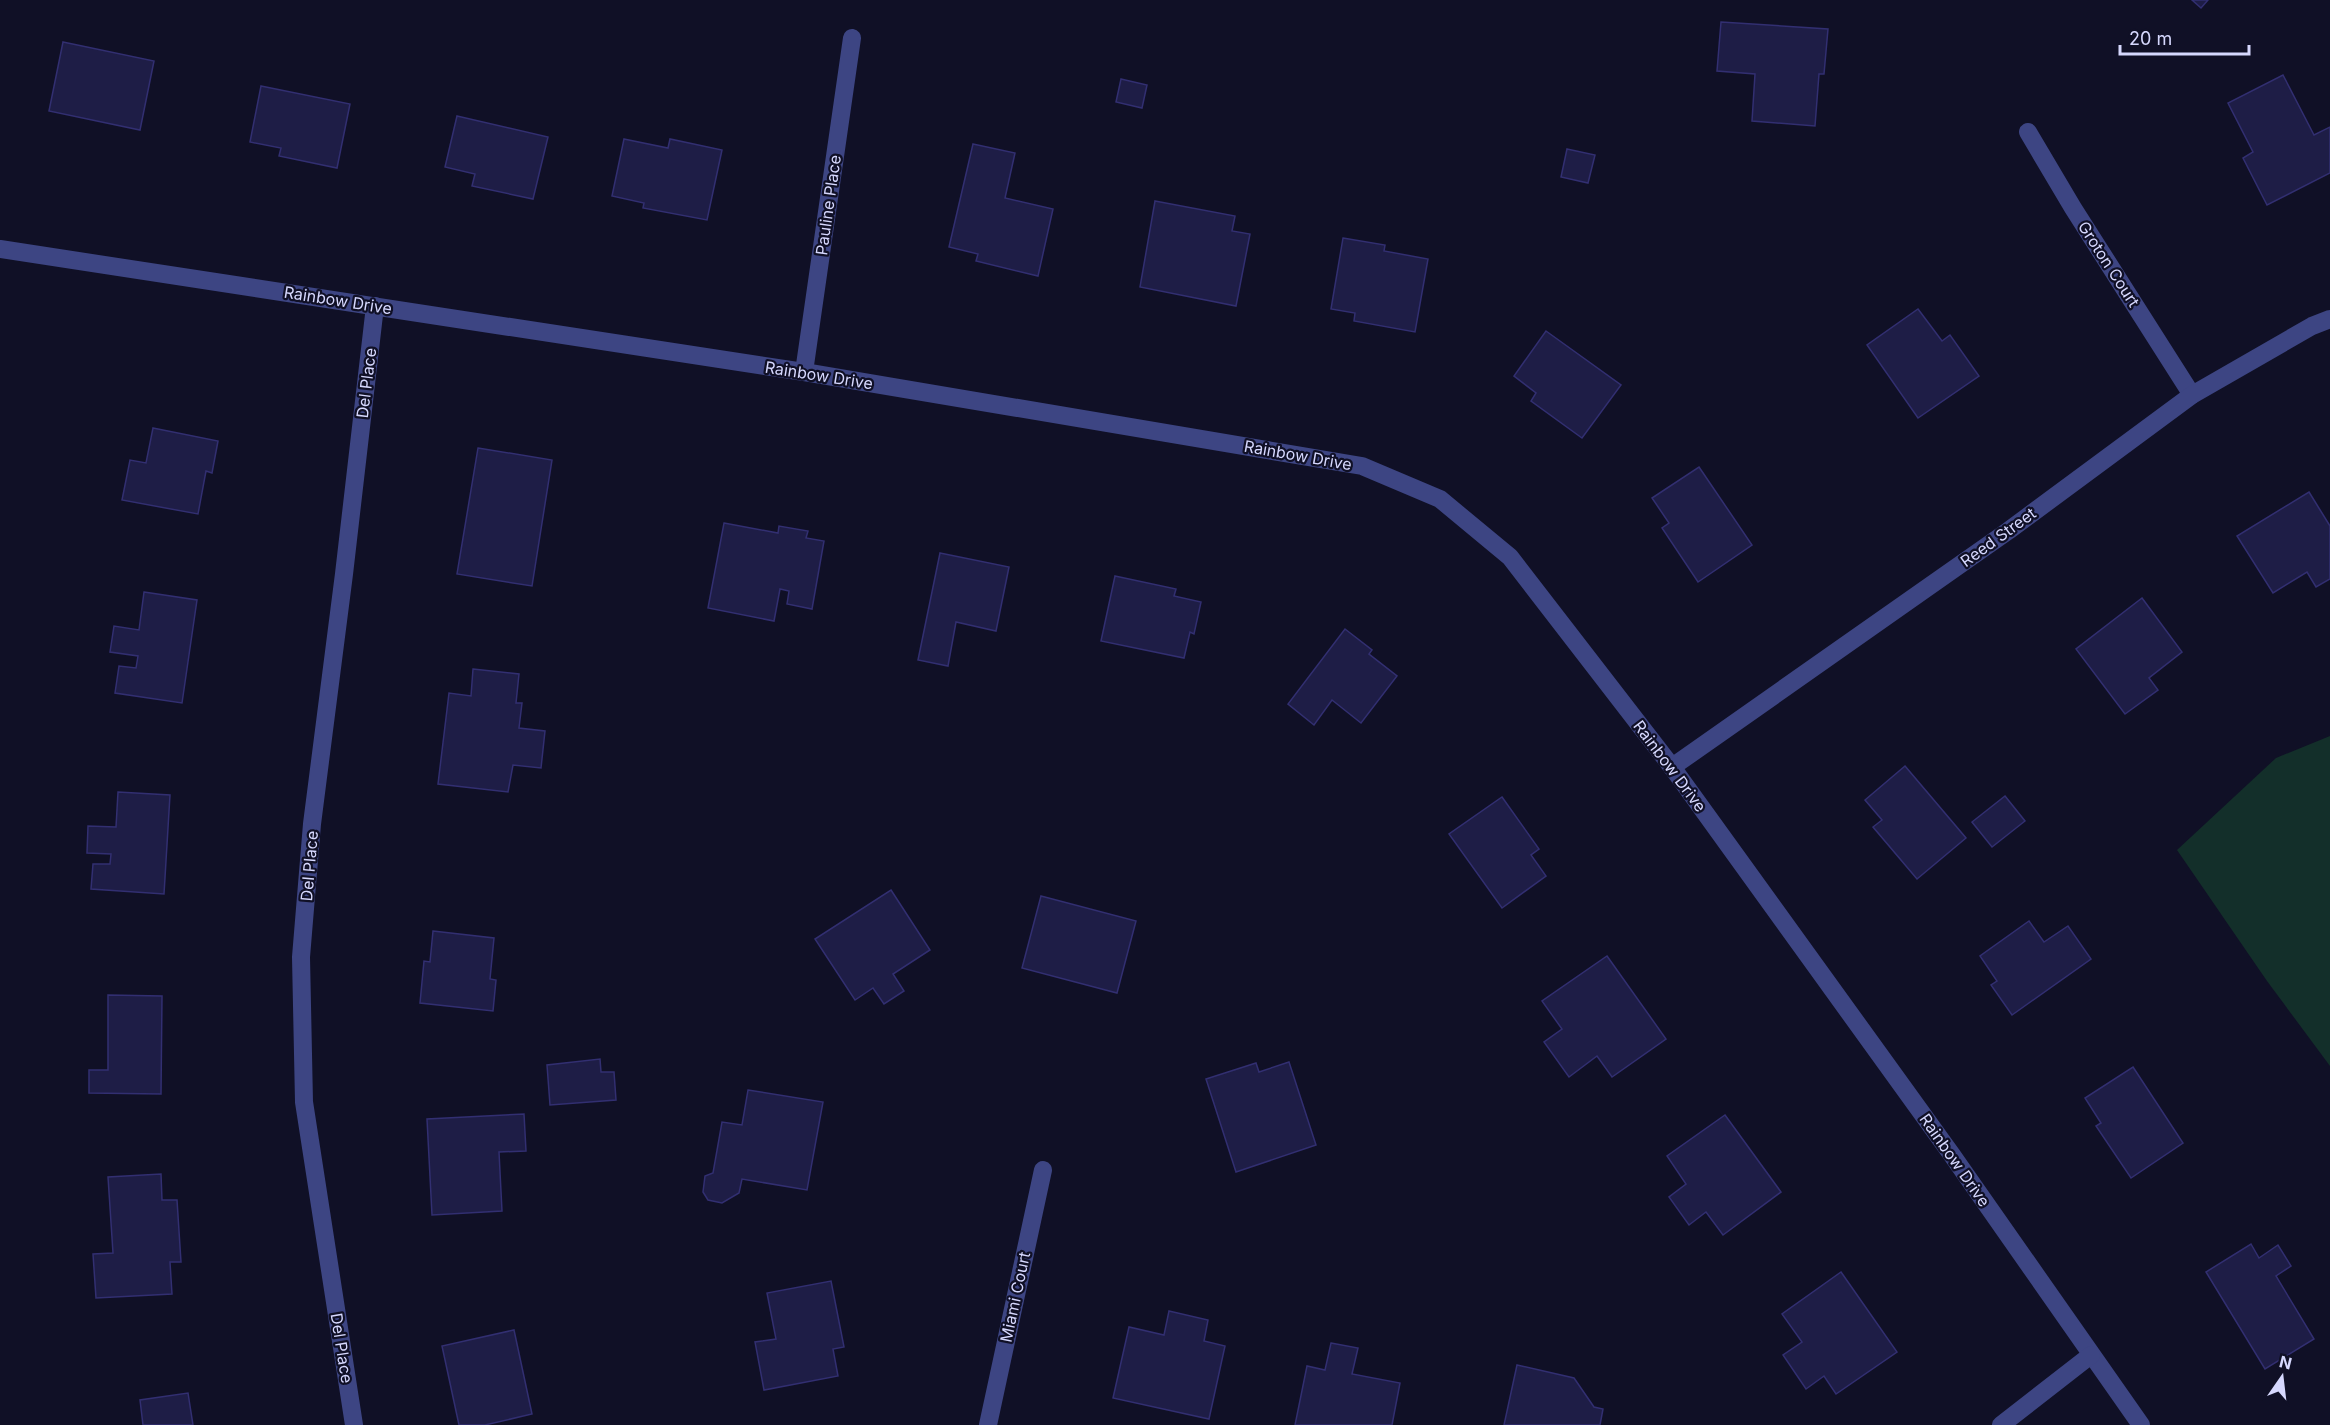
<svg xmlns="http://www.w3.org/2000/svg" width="2330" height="1425" font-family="Inter,sans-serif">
<rect width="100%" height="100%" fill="#101026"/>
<path fill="#132f2a" d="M2330 736V1066L2267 981 2177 850 2276 758Z"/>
<g fill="#1e1d46" stroke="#322f71" stroke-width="1.5">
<path d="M2192 0H2208L2201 8Z"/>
<path d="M1721 22 1828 29 1824 74H1819L1815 126 1752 121 1755 74 1717 71Z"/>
<path d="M63 42 154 61 140 130 49 111Z"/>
<path d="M2283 75 2314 135 2330 127V173L2267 205 2243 158 2253 152 2228 103Z"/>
<path d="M1121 79 1147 85 1142 108 1116 102Z"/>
<path d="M261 86 350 104 337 168 279 156 281 148 250 142Z"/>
<path d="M457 116 548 137 533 199 472 186 475 174 445 167Z"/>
<path d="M624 139 668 148 670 139 722 150 707 220 643 208 644 203 612 196Z"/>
<path d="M973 144 1015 153 1005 198 1053 209 1038 276 976 261 978 254 949 247Z"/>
<path d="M1567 149 1595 155 1588 183 1561 177Z"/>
<path d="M1155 201 1235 216 1232 231 1250 234 1236 306 1140 287Z"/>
<path d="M1343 238 1385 245 1384 251 1428 259 1415 332 1354 321 1355 313 1331 309Z"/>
<path d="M1918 309 1942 341 1950 335 1979 376 1918 418 1867 345Z"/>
<path d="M1546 331 1621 385 1582 438 1531 401 1536 393 1514 376Z"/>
<path d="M153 428 218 441 212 473 206 471 198 514 122 500 130 460 146 463Z"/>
<path d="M478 448 552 460 532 586 457 574Z"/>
<path d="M1699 467 1752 545 1698 582 1662 528 1669 523 1652 498Z"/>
<path d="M2309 492 2330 526V579L2316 587 2307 572 2273 593 2237 536Z"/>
<path d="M724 523 778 533 779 526 808 531 806 538 824 541 812 609 787 604 789 591 780 589 774 621 708 608Z"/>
<path d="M940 553 1009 567 996 631 956 622 948 666 918 660Z"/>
<path d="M1115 576 1176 589 1174 596 1201 602 1194 634 1190 632 1184 658 1101 641Z"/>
<path d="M144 592 197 600 182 703 115 693 119 666 136 668 138 656 110 652 114 626 139 630Z"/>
<path d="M2142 598 2182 652 2149 678 2158 690 2125 714 2076 649Z"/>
<path d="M1345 629 1372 650 1369 654 1397 676 1361 723 1332 700 1314 725 1288 704Z"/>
<path d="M473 669 519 674 516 703H522L519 728 545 731 541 768 513 765 508 792 438 784 449 693 471 696Z"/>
<path d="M1905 766 1966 838 1917 879 1873 827 1882 820 1865 800Z"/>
<path d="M118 792 170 795 164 894 91 889 93 864H110L111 854 87 853 88 826 116 827Z"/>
<path d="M2005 796 2025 821 1992 847 1972 822Z"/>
<path d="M1502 797 1539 849 1531 855 1546 876 1502 908 1449 834Z"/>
<path d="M891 890 930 950 893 974 904 991 884 1004 873 988 855 1000 815 939Z"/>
<path d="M1041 896 1136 921 1117 993 1022 968Z"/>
<path d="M2029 921 2044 942 2068 926 2091 959 2012 1015 1991 985 1997 981 1980 956Z"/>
<path d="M433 931 494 938 490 979 496 980 493 1011 420 1003 424 961 430 962Z"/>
<path d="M1607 956 1666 1039 1612 1077 1597 1056 1569 1077 1544 1042 1562 1029 1542 1001Z"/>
<path d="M108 995 162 996 161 1094 89 1093V1070H108Z"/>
<path d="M600 1059 601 1072H614L616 1100 550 1105 547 1065Z"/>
<path d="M1289 1062 1316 1145 1236 1172 1206 1079 1256 1063 1259 1072Z"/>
<path d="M2133 1067 2183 1143 2131 1178 2096 1126 2101 1123 2085 1098Z"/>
<path d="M748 1090 823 1102 807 1190 742 1179 739 1193 722 1203 708 1200 703 1192 705 1176 713 1173 722 1122 742 1125Z"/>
<path d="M524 1114 526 1151 499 1152 502 1211 432 1215 427 1119Z"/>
<path d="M1725 1115 1781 1192 1723 1235 1706 1212 1689 1225 1669 1197 1686 1184 1667 1156Z"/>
<path d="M161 1174 162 1200H177L181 1262H170L172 1294 96 1298 93 1254 113 1253 108 1177Z"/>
<path d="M2251 1244 2259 1258 2278 1245 2291 1266 2276 1276 2314 1339 2265 1369 2206 1272Z"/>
<path d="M1841 1272 1897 1352 1836 1394 1824 1376 1806 1389 1783 1355 1802 1342 1782 1314Z"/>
<path d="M831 1281 844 1347 833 1349 838 1376 764 1390 755 1342 776 1339 767 1293Z"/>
<path d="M1169 1311 1208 1320 1204 1341 1225 1346 1209 1419 1113 1398 1129 1327 1164 1335Z"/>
<path d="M514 1330 532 1414 485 1425H459L442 1346Z"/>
<path d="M1331 1343 1358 1348 1352 1374 1400 1383 1392 1425H1295L1307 1366 1325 1370Z"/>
<path d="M1517 1365 1574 1378 1594 1407 1603 1409 1600 1425H1504Z"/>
<path d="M188 1393 193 1425H143L140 1400Z"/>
</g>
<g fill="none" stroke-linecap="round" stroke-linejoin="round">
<g stroke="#3d4583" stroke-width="18">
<path d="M2028 132 2073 208 2192 395"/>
<path d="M0 249 804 372 1362 466 1440 499 1510 557 1672 767 1952 1155 2141 1425"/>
<path d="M804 372 852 38"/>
<path d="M1672 767 2008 531 2192 395 2312 326 2330 319"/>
<path d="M354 1425 304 1102 301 957 312 824 344 574 375 306"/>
<path d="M988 1425 1043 1170"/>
<path d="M2001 1425 2091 1355"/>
</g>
</g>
<g text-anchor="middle" stroke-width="4.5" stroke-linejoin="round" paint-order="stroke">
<g font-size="16" fill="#d6d8fe" stroke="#101026">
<text transform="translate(828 205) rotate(-82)" y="6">Pauline Place</text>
<text transform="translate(2109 264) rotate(57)" y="6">Groton Court</text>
<text transform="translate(338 300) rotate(9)" y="6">Rainbow Drive</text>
<text transform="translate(819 375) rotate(9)" y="6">Rainbow Drive</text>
<text transform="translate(366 383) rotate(-83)" y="6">Del Place</text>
<text transform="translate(1298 455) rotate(10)" y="6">Rainbow Drive</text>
<text transform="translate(1998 537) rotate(-36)" y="6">Reed Street</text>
<text transform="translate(1670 766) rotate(53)" y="6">Rainbow Drive</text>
<text transform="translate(309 866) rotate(-85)" y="6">Del Place</text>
<text transform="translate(1955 1160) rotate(55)" y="6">Rainbow Drive</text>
<text transform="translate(1015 1297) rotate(-78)" y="6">Miami Court</text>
<text transform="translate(342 1348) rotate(81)" y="6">Del Place</text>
</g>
</g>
<g transform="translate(2282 1377) rotate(14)" stroke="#101026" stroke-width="4.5" paint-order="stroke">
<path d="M0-4.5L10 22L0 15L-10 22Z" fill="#d6d8fe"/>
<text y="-9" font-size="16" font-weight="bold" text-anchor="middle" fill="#d6d8fe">N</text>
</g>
<path d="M2120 45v9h129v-9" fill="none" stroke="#d6d8fe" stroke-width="3"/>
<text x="2129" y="45" font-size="18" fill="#d6d8fe" stroke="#101026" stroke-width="4.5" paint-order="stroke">20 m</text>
</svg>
